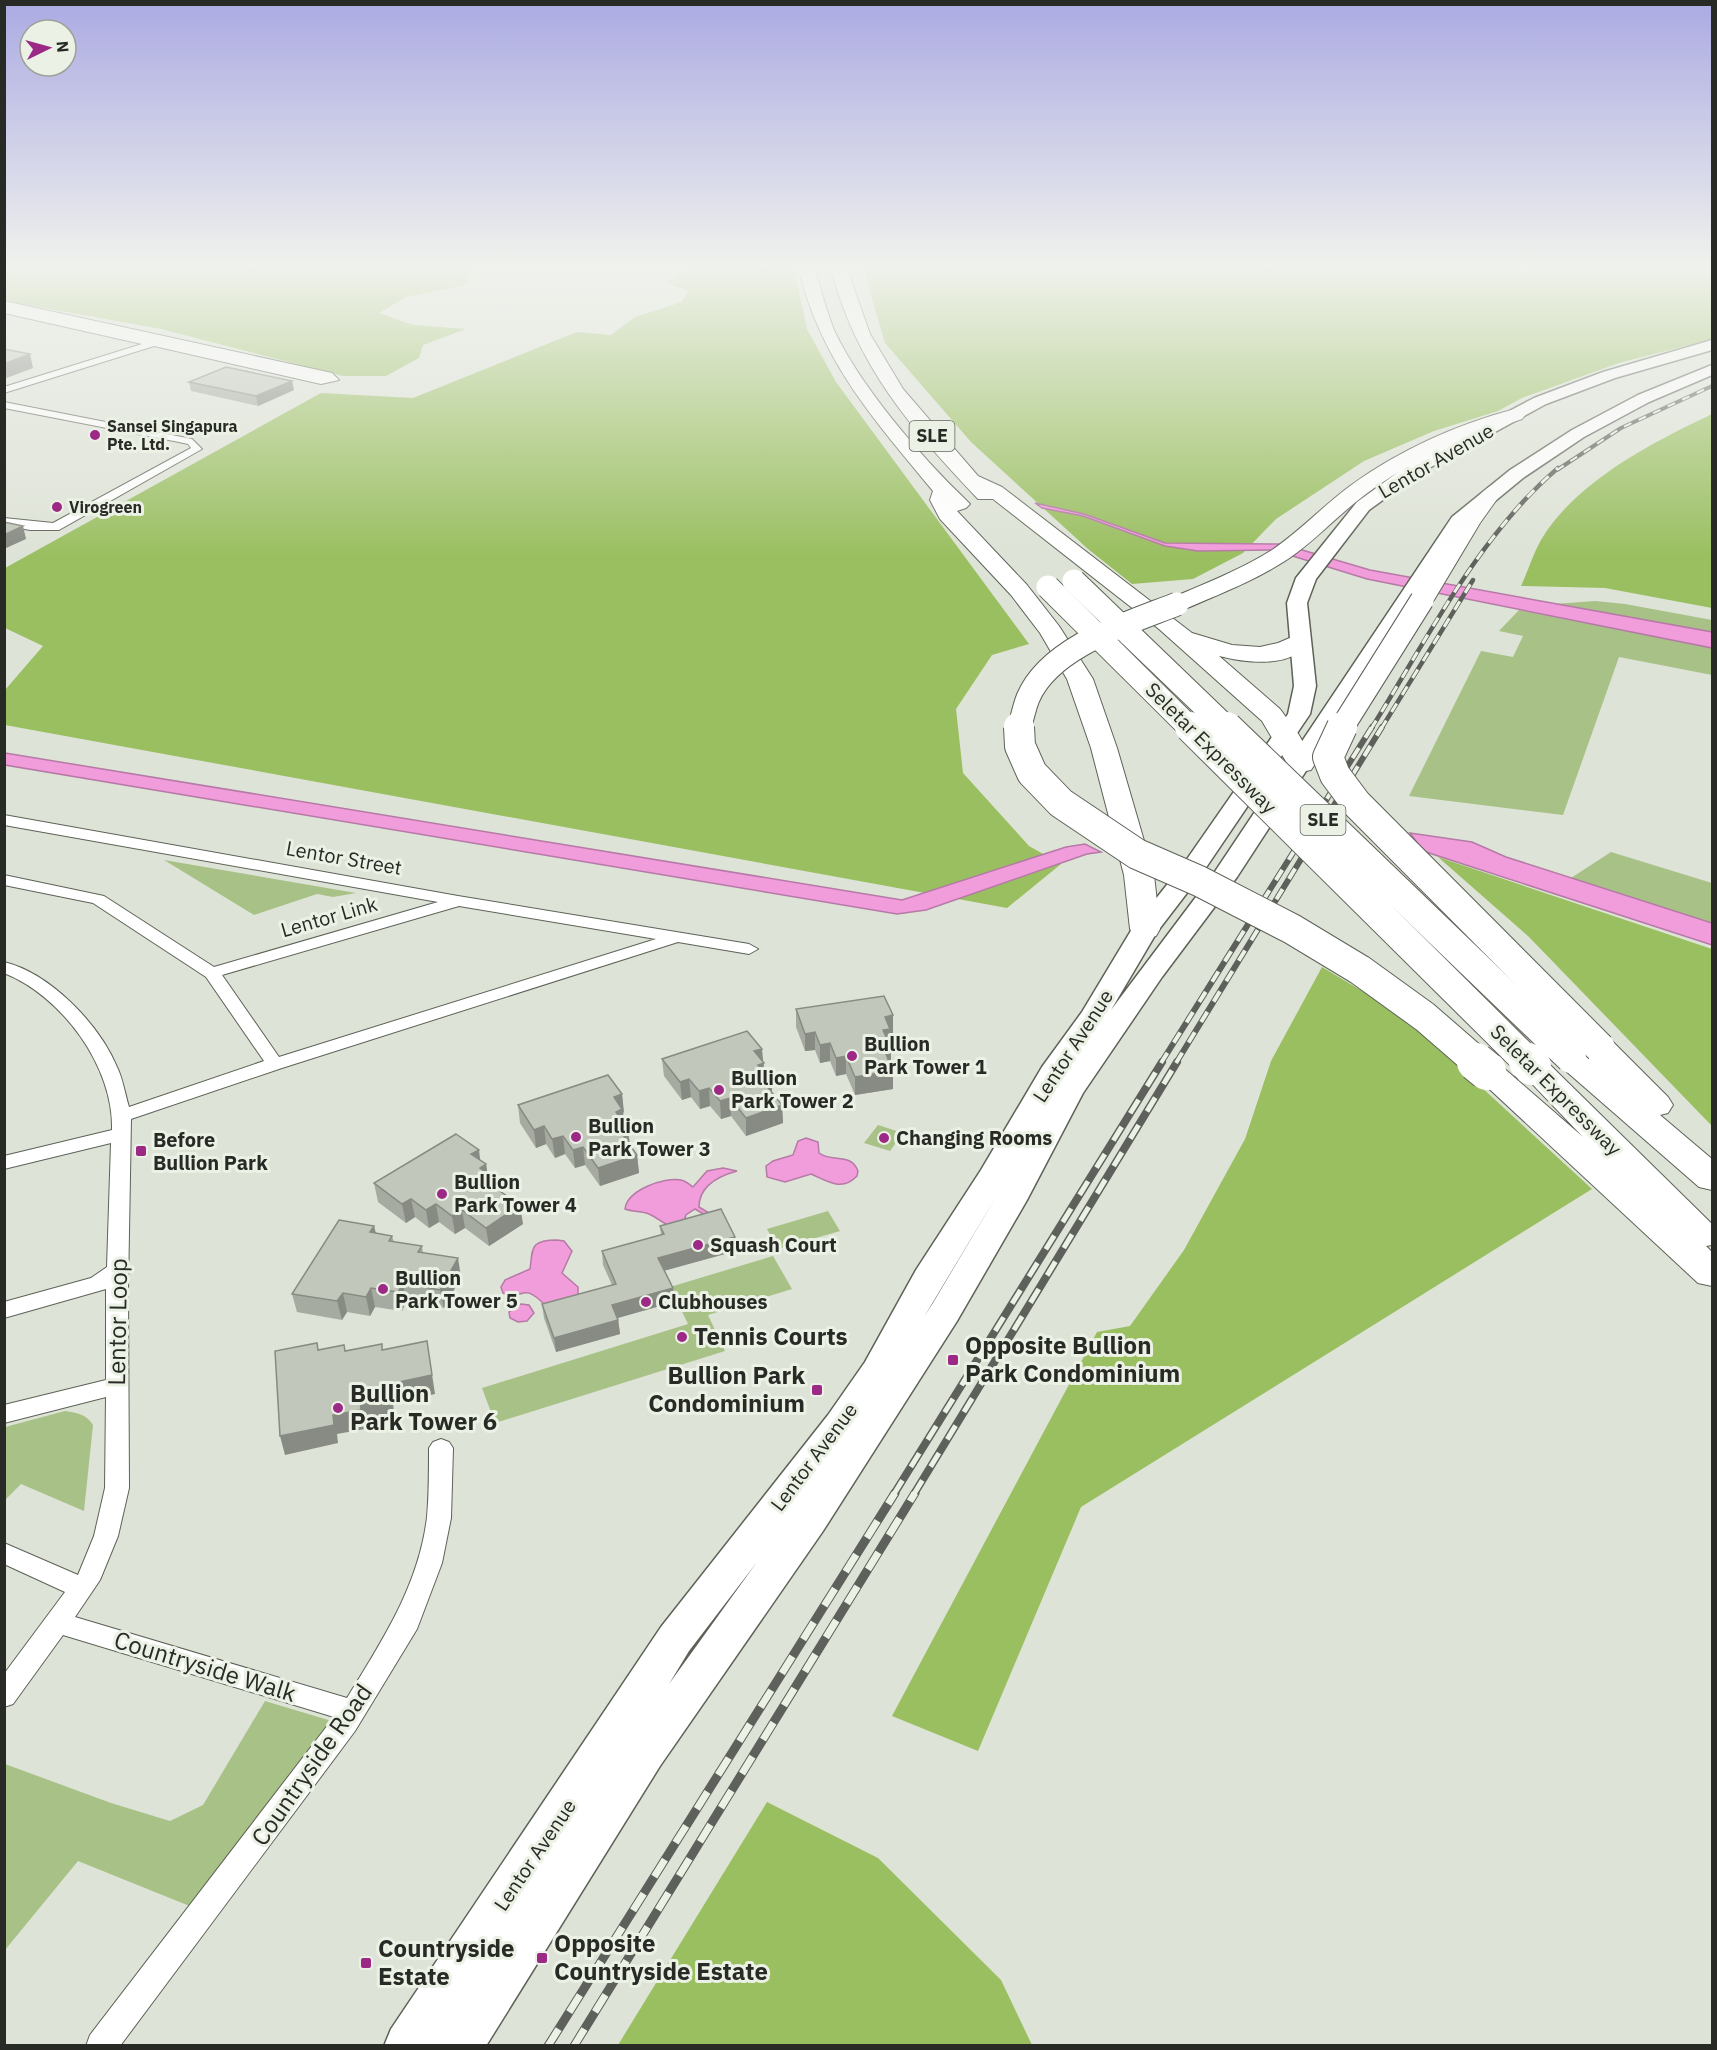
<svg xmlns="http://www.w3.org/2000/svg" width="1717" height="2050" font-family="'IBM Plex Sans',sans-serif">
<rect width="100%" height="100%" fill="#dee3d7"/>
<g fill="#a8c187">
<path d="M1595 601 1625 604 1712 620V632L1554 604Z"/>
<path d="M1519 610 1712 648V675L1619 657 1563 815 1409 796 1481 651 1513 657 1523 636 1499 631Z"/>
<path d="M1611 852 1712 883V923L1571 878Z"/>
<path d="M164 860 356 893 333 897 317 894 254 915Z"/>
<path d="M878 1125 903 1133 890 1151 864 1143Z"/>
<path d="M828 1211 840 1231 778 1249 767 1229Z"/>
<path d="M773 1256 792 1289 708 1315 725 1351 495 1423 482 1388 688 1324 670 1287Z"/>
<path d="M65 1411C78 1413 86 1414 93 1425L84 1511 21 1484 5 1500V1427Z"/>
<path d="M265 1701 335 1722 192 1907 78 1861 5 1950V1764L111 1803 170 1821 203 1805Z"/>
</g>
<g fill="#9abf61">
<path d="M4 269H474L466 285 406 297 379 313 413 325 466 329 423 345 419 358 386 376H343L161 329 5 301Z"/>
<path d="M679 269H794L807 329 836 382 1029 644 992 655 956 709 963 773 1029 846 1061 864 1007 908 5 725V690L43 646 5 628V568L321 393 413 398 577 332 611 335 635 317 682 302 688 291 666 283 683 270Z"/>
<path d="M863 269H1712V339L1619 363 1522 398 1498 411 1434 431 1364 461 1276 519 1243 553 1193 579 1132 584 1088 549 971 442 885 343Z"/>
<path d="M1712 414V608L1605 588 1521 586C1528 571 1533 554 1541 540 1575 482 1653 442 1712 414Z"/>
<path d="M1438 857 1712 949V1126L1529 937Z"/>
<path d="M1322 967 1404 1016 1592 1189 1081 1507 978 1751 892 1716 1097 1332 1130 1326 1184 1250 1245 1139 1271 1061Z"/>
<path d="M767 1802 878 1858 1001 1980 1032 2045H618Z"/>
</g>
<g fill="#f19cdb" stroke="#b57aa5" stroke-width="1.5">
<path d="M1035 503 1084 514 1165 543 1282 544 1370 570 1712 632V648L1367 579 1273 550 1198 551 1165 546 1083 516 1042 508Z"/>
<path d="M5 753 902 900 1066 847 1085 844 1101 852 1087 854 926 910 897 914 5 765Z"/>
<path d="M1410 833 1472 842 1506 857 1712 923V945L1423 851Z"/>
<path d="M806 1138 818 1142 819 1153C832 1163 851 1152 858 1171L857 1176C842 1192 827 1181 811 1174L785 1182 767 1177 766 1166 773 1161 793 1155 798 1141Z"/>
<path d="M723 1168 737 1171C719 1176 699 1186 699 1207L709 1213 705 1215 695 1209 686 1215 684 1221C665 1231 665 1221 649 1214 642 1211 633 1212 625 1209 627 1190 664 1177 681 1180 686 1181 689 1184 693 1187L707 1171Z"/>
<path d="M557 1240 564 1241 572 1251 562 1273 578 1287V1297L545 1305C520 1280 525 1302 503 1293L501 1287 505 1280 530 1269C533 1249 529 1240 557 1240Z"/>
<path d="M521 1304 529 1305 534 1313 527 1321 518 1322 510 1318 509 1312Z"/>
</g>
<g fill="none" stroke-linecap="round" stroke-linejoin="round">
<g stroke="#5d6257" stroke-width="2">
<g id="street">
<path d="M4 301 332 373 339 380 321 384 154 346 4 393V387L142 344 4 313V307L326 378 4 307Z"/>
<path d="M4 402 192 439 202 449 59 530H30L4 525V518L53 523 191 448 188 444 179 442 4 408Z"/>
<path d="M4 815 458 896 749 944 758 949 749 954 678 942 282 1068 131 1119 128 1289 129 1488 118 1536 100 1580 75 1617 347 1698C382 1641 419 1585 427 1517 429 1495 429 1471 429 1448L433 1442 441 1439 449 1442 453 1448 451 1518 442 1563 417 1629 355 1731 120 2046H86L90 2035 334 1717 63 1635 13 1704 4 1707V1674L65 1592 4 1564V1543L78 1575 94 1536 105 1488 106 1397 4 1423V1405L106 1380V1289L4 1318V1302L91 1278 107 1267 111 1143 4 1169V1156L112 1130C114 1067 62 996 4 973V962C50 973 99 1024 117 1067 123 1079 125 1094 129 1107L264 1061 206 977 93 903 4 885V875L104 896 214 967 438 902 4 825ZM459 906 656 939 279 1057 222 975Z"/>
</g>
</g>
<g stroke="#5d6257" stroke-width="3">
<path id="primary" d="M1712 340V350L1615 378 1546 404 1420 473 1369 510 1316 579 1307 603 1316 686 1310 714 1203 872 1157 932 1111 1010 1214 873 1452 517 1510 470 1572 430 1638 395 1712 365V375L1649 402 1584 437 1523 478 1466 525 1237 877 1162 977 1083 1093 1027 1200 957 1321 823 1531 660 1766 486 2046H384L391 2029 661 1627 828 1415 865 1362 916 1270 981 1170 1042 1067 1082 1012 1132 929 1185 862 1288 714 1294 686 1287 603 1296 578 1357 502 1408 465 1534 398 1603 372ZM999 1192 933 1303 924 1317ZM757 1562 669 1684 689 1651Z"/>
</g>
<g stroke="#5d6257" stroke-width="2">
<g id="highway">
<path d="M799 269H815C821 289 826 310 834 330 860 386 921 457 966 500L970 504 966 508 957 511 1027 585 1059 626 1093 679 1117 748 1154 875 1160 929 1156 936 1145 938 1134 936 1130 929 1124 875 1091 748 1067 679 1040 633 1011 595 940 519 930 500 933 491C875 421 820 360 799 269Z"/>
<path d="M831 269H847L870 334 903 389 978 476 1002 487 1192 633 1232 645 1260 647 1278 643 1299 634 1308 636 1311 641C1292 669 1247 663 1219 656L1280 709 1299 735 1315 764 1311 770 1301 772 1291 770 1262 721 1159 629 993 499H978C910 427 857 367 831 269Z"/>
<path d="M1515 409 1522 411 1525 415 1522 419C1466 437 1413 459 1366 494 1339 514 1316 540 1288 559 1256 580 1220 594 1185 609H1169L1165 604 1169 599C1204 584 1240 570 1272 550 1300 531 1323 506 1350 486 1398 451 1457 424 1515 409Z"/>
<path d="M1492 486 1499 488 1502 492 1480 523 1434 600 1430 605H1414L1410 600C1424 579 1473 490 1492 486Z"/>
<path d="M1600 1038 1612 1041 1668 1097 1673 1105 1668 1113 1660 1115 1712 1159V1190L1699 1187 1559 1065 1554 1058 1559 1051 1571 1048 1588 1055 1583 1048 1588 1041Z"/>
<path d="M1532 1055 1544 1059 1712 1224V1245L1706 1246 1712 1252V1286L1698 1283 1470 1071 1475 1064 1487 1060 1499 1064 1583 1137 1515 1066 1520 1059Z"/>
</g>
</g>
<use href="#street" fill="#fff" fill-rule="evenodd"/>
<use href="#primary" fill="#fff" fill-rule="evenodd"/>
<use href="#highway" fill="#fff" fill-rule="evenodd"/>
<g stroke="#5e615b" stroke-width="4">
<path id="rail-far4" d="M1557 470 1621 428 1712 386"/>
</g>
<g stroke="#5e615b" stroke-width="4.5">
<g id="rail-far3">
<path d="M1371 729C1426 641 1479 535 1558 468"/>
<path d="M1381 729 1473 580"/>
</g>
</g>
<g stroke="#5e615b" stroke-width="6">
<g id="rail-far2">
<path d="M1161 1063 1372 727"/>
<path d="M1176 1063 1382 727"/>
</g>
</g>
<g stroke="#5e615b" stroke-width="8">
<g id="rail-far1">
<path d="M894 1494 1162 1062"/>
<path d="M914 1494 1177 1062"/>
</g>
</g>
<g stroke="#5e615b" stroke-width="9">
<g id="rail">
<path d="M548 2046 895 1493"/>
<path d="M574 2046 915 1493"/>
</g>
</g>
<use href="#rail-far4" stroke="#ebf1e4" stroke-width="2" stroke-dasharray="8" stroke-linecap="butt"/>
<use href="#rail-far3" stroke="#ebf1e4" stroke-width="3" stroke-dasharray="10" stroke-linecap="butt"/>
<use href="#rail-far2" stroke="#ebf1e4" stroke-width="4" stroke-dasharray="12" stroke-linecap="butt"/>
<use href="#rail-far1" stroke="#ebf1e4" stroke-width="5" stroke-dasharray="16" stroke-linecap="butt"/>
<use href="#rail" stroke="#ebf1e4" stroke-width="7" stroke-dasharray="20" stroke-linecap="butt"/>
<g stroke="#5d6257" stroke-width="25" stroke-linecap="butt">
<g id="highway-bridge-far2">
<path d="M1074 581 1228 729"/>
<path d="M1048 587 1191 729"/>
<path d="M1019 729C1022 719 1024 708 1028 698 1050 646 1129 623 1177 604"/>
<path d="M1341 729 1422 600"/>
</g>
</g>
<g stroke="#5d6257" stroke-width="32" stroke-linecap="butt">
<g id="highway-bridge-far1">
<path d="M1019 727 1020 746 1032 773 1061 803 1137 854 1199 881 1292 929 1360 970 1425 1017 1478 1063"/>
<path d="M1190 727 1529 1063"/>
<path d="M1227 727 1571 1058"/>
<path d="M1342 727 1328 757 1335 775 1356 803 1600 1048"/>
</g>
</g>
<g stroke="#5d6257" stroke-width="40" stroke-linecap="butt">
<g id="highway-bridge">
<path d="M1476 1062 1487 1071"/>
<path d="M1528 1062 1532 1066"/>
</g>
</g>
<use href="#highway-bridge-far2" stroke="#fff" stroke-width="23"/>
<use href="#highway-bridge-far1" stroke="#fff" stroke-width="30"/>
<use href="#highway-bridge" stroke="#fff" stroke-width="38"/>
</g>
<g fill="#a6aba1">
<path d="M189 382 294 390 258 406 191 391Z"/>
<path d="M796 1009 893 1033H890V1045L893 1089 855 1095 846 1074 836 1076 830 1061 820 1063 815 1050 805 1051 796 1027Z"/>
<path d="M662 1059 763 1061 764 1063V1073L772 1082V1093L782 1105 783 1123 746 1136 731 1116 721 1119 710 1106 700 1109 691 1097 682 1100 664 1076Z"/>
<path d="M622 1094 624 1123 628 1130 630 1144 637 1155 639 1173 600 1186 585 1165 575 1168 565 1154 555 1158 546 1144 536 1148 520 1123 518 1105Z"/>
<path d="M480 1160 486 1164 487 1173 502 1192 523 1224 489 1246 465 1228 455 1234 439 1222 429 1228 415 1217 406 1223 378 1202 374 1183Z"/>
<path d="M374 1226 376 1233 392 1236 394 1242 422 1246 423 1253 461 1277 444 1308 406 1302 402 1311 375 1307 370 1316 347 1312 342 1320 297 1312 292 1294Z"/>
<path d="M660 1226 735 1237 736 1251 664 1270 673 1288 674 1302 618 1318 620 1334 556 1352 544 1318 542 1304 612 1285 603 1265 602 1251 661 1235Z"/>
</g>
<g fill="#878b83">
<path d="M30 354 33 368 4 379V364Z"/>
<path d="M292 381 294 390 258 406 256 396Z"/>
<path d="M23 526 26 539 4 549V535Z"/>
<path d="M893 1015V1033H890V1047L883 1030 885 1017Z"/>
<path d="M815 1032V1050L805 1051V1034Z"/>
<path d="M830 1043V1061L820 1063V1045Z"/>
<path d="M891 1048V1065L884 1049Z"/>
<path d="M762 1049 765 1081 758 1083 754 1051Z"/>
<path d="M846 1056V1074L836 1076V1058Z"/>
<path d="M893 1071V1089L855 1095V1077Z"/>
<path d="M689 1079 691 1097 682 1100 680 1082Z"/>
<path d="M772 1082V1100L765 1084Z"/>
<path d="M709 1088 710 1106 700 1109 699 1091Z"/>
<path d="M622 1094 624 1112 623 1113 624 1127 615 1115 614 1097Z"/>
<path d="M730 1098 731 1116 721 1119 720 1101Z"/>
<path d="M782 1105 783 1123 746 1136V1118Z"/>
<path d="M544 1126 546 1144 536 1148 534 1130Z"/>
<path d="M628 1130 630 1148 621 1132Z"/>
<path d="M563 1136 565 1154 555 1158 552 1139Z"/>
<path d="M583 1147 585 1165 575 1168 573 1150Z"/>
<path d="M479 1150 481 1167 486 1164 489 1183 471 1154Z"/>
<path d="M637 1155 639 1173 600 1186 598 1168Z"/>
<path d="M501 1183 503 1201 494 1187Z"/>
<path d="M411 1199 415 1217 406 1223 402 1204Z"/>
<path d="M436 1204 439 1222 429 1228 426 1210Z"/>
<path d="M520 1205 523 1224 489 1246 486 1228Z"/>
<path d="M462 1210 465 1228 455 1234 452 1216Z"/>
<path d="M374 1226 378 1244 370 1232Z"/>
<path d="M735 1237 736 1251 660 1272 658 1258Z"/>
<path d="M458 1258 461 1277 444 1308 440 1290Z"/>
<path d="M403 1283 406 1302 402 1311 398 1292Z"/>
<path d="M371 1288 375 1307 370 1316 366 1297Z"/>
<path d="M673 1288 674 1302 614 1319 612 1305Z"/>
<path d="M343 1293 347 1312 342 1320 337 1301Z"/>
<path d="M618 1320 620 1334 556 1352 554 1338Z"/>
<path d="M427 1341 435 1394 393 1403 394 1413 364 1419 365 1429 337 1434 338 1443 285 1455 280 1436 333 1415 389 1384Z"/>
</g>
<g fill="#c1c7bb" stroke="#878b83" stroke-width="1.5">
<path d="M4 349 30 354 4 364Z"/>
<path d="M226 367 292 381 256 396 189 382Z"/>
<path d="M4 522 23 526 4 535Z"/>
<path d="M884 996 893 1015 885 1017 890 1029 883 1030 891 1048 884 1049 893 1071 855 1077 846 1056 836 1058 830 1043 820 1045 815 1032 805 1034 796 1009Z"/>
<path d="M747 1031 762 1049 754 1051 764 1063 758 1065 772 1082 765 1084 782 1105 746 1118 730 1098 720 1101 709 1088 699 1091 689 1079 680 1082 662 1059Z"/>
<path d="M608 1075 622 1094 614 1097 622 1109 616 1112 628 1130 621 1132 637 1155 598 1168 583 1147 573 1150 563 1136 552 1139 544 1126 534 1130 518 1105Z"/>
<path d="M456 1134 479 1150 471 1154 486 1164 480 1168 501 1183 494 1187 520 1205 486 1228 462 1210 452 1216 436 1204 426 1210 411 1199 402 1204 374 1183Z"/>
<path d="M721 1209 735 1237 658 1258 673 1288 612 1305 618 1320 554 1338 542 1304 616 1284 602 1251 664 1234 660 1226Z"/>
<path d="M339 1220 374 1226 370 1232 392 1236 389 1241 422 1246 418 1252 458 1258 440 1290 403 1283 398 1292 371 1288 366 1297 343 1293 337 1301 292 1294Z"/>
<path d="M427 1341 432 1375 389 1384 390 1394 360 1400 361 1410 333 1415 334 1425 280 1436 275 1351 317 1343 318 1350 344 1345 345 1351 382 1344V1350Z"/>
</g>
<linearGradient id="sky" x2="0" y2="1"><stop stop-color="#abaae3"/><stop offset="0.48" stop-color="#f0f2ed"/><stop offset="1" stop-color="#f0f2ed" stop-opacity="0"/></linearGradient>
<rect width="1717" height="556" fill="url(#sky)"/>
<g fill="#9c2986" stroke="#ebf1e4" stroke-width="2">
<circle cx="95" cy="435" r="6"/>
<circle cx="57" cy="507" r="6"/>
<circle cx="852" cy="1056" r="6"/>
<circle cx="719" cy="1090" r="6"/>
<circle cx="576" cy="1137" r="6"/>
<circle cx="884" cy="1138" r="6"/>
<rect x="135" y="1145" width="12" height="12" rx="3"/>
<circle cx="442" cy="1194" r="6"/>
<circle cx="698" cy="1245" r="6"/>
<circle cx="383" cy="1289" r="6"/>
<circle cx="646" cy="1302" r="6"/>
<circle cx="682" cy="1337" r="6"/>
<rect x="947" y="1354" width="12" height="12" rx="3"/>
<rect x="811" y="1384" width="12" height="12" rx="3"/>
<circle cx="338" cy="1408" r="6"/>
<rect x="536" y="1952" width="12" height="12" rx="3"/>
<rect x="360" y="1957" width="12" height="12" rx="3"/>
</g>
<g text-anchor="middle" stroke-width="6" stroke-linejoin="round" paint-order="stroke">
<g font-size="16" font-weight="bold" fill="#282a26" stroke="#ebf1e4" text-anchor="start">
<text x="107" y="432">Sansei Singapura<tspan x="107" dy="18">Pte. Ltd.</tspan></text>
<text x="69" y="513">Virogreen</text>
</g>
<g fill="#ebf1e4" stroke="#62665f" stroke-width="1.5">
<rect x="909.5" y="421" width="45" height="30" rx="4.5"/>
<rect x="1300.5" y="805" width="45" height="30" rx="4.5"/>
</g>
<g font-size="18" font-weight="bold" fill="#282a26">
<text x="932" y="442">SLE</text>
<text x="1323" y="826">SLE</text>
</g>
<g font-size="20" fill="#282a26" stroke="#ebf1e4">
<text transform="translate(1436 461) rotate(-30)" y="7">Lentor Avenue</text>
<text transform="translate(1211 748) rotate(45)" y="7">Seletar Expressway</text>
<text transform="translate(344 858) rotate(10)" y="7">Lentor Street</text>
<text transform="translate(329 917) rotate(-16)" y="7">Lentor Link</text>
<text transform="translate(1073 1046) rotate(-57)" y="7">Lentor Avenue</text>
<text transform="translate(1556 1090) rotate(45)" y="7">Seletar Expressway</text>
<text transform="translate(814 1457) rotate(-53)" y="7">Lentor Avenue</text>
<text transform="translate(535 1855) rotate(-56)" y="7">Lentor Avenue</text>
</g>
<g font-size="20" font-weight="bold" fill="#282a26" stroke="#ebf1e4" text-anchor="start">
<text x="864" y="1051">Bullion<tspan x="864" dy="23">Park Tower 1</tspan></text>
<text x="731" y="1085">Bullion<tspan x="731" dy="23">Park Tower 2</tspan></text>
<text x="588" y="1133">Bullion<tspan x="588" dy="23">Park Tower 3</tspan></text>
<text x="896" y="1145">Changing Rooms</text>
<text x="153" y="1147">Before<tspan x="153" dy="23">Bullion Park</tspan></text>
<text x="454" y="1189">Bullion<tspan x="454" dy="23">Park Tower 4</tspan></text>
<text x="710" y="1252">Squash Court</text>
<text x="395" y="1285">Bullion<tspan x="395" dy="23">Park Tower 5</tspan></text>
<text x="658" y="1309">Clubhouses</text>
</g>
<g font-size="24" fill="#282a26" stroke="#ebf1e4">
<text transform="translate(118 1322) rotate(-89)" y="8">Lentor Loop</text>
<text transform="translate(205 1667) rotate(17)" y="8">Countryside Walk</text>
<text transform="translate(312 1765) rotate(-55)" y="8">Countryside Road</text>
</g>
<g font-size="24" font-weight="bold" fill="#282a26" stroke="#ebf1e4" text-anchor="start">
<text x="694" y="1345">Tennis Courts</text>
<text x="965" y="1354">Opposite Bullion<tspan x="965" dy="28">Park Condominium</tspan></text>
<text x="805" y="1384" text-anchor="end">Bullion Park<tspan x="805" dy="28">Condominium</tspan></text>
<text x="350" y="1402">Bullion<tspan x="350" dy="28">Park Tower 6</tspan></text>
<text x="554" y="1952">Opposite<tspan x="554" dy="28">Countryside Estate</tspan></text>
<text x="378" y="1957">Countryside<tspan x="378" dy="28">Estate</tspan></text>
</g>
</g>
<rect width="1717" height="2050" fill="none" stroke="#282a26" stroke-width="12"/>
<g transform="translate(48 48) rotate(85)"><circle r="28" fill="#ebf1e4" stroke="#9da198" stroke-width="1.5"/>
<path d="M0-4.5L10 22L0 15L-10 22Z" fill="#9c2986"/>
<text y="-9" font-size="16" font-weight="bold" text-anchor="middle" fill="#282a26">N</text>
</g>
</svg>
